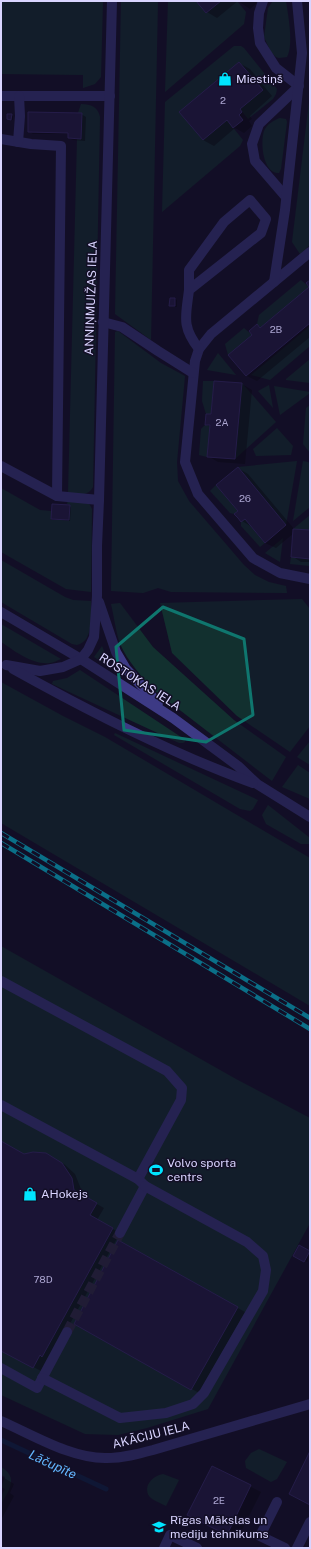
<svg xmlns="http://www.w3.org/2000/svg" width="311" height="1549" font-family="'Public Sans',sans-serif">
<rect width="100%" height="100%" fill="#130f26"/>
<g fill="#12302f">
<path d="M1 1H103L101 77 95 84 83 88V75L1 74Z"/>
<path d="M121 1H158L151 340 115 314Z"/>
<path d="M168 1H196L206 13 221 1H237L246 12 244 24 165 92Z"/>
<path d="M273 1H286C288 15 294 44 287 57L279 58 276 57 271 52 264 37 268 8Z"/>
<path d="M234 46H241L244 48 277 89 276 94 273 99 248 119 240 109 262 90 239 62 180 112 203 140 227 120 243 140 240 146 162 212 165 102Z"/>
<path d="M310 94V245L300 254 292 242Z"/>
<path d="M81 104C91 104 98 107 100 117L93 487C88 497 78 494 68 494L77 139 78 113Z"/>
<path d="M280 118 286 119 287 122 281 169 279 173C263 174 260 143 264 131 267 124 274 120 280 118Z"/>
<path d="M301 280 309 287 260 328 257 324 259 315Z"/>
<path d="M310 326V346L270 380 251 375Z"/>
<path d="M244 328 252 335 228 355 225 344Z"/>
<path d="M118 331 161 363 185 376 177 462 178 481 189 501 244 565 255 575 269 582 286 586 287 593 171 592 158 588 143 593 111 591 115 332Z"/>
<path d="M218 353 236 375 207 370Z"/>
<path d="M310 359V383L286 380V379Z"/>
<path d="M203 381H214L211 414H206L202 401Z"/>
<path d="M242 383 276 422 235 459Z"/>
<path d="M269 385 273 408 258 391Z"/>
<path d="M274 386 310 392V393L280 415Z"/>
<path d="M310 405V453L303 444 306 408Z"/>
<path d="M205 425H210L207 457 199 455 201 429Z"/>
<path d="M277 428 293 446 291 455 256 456 253 449Z"/>
<path d="M297 461 286 525 238 467Z"/>
<path d="M303 461 308 462 310 464V507L293 521Z"/>
<path d="M216 485 238 511 234 514 230 513 210 491Z"/>
<path d="M1 488 40 510 51 511V520H69L70 505 67 504 68 500C78 500 88 498 92 509L91 592 66 589 1 552Z"/>
<path d="M310 515V530L293 529Z"/>
<path d="M245 519 265 543 260 547 241 526V522Z"/>
<path d="M283 538 280 562 265 553Z"/>
<path d="M291 557 310 559V566L290 564Z"/>
<path d="M1 560 65 597 73 600 91 601C91 615 94 641 77 645L72 644 1 602Z"/>
<path d="M302 599 310 609V726L290 752 237 716 172 653 160 603Z"/>
<path d="M120 603 153 647 234 720 286 757 272 781 155 691C142 677 128 662 120 644 116 632 114 617 111 604Z"/>
<path d="M1 624 61 659C58 660 53 663 50 663 32 665 15 651 1 642Z"/>
<path d="M102 646 111 668 94 657Z"/>
<path d="M80 670 184 739 185 742 183 743H179L52 684 53 681 67 678Z"/>
<path d="M1 682 63 716 105 737 310 858V1006L1 823Z"/>
<path d="M115 733 258 800 253 809 250 811 240 809 114 735Z"/>
<path d="M310 741V765L297 757Z"/>
<path d="M298 765 310 773V799L282 787Z"/>
<path d="M268 805 310 838V844H301L266 824 262 815Z"/>
<path d="M1 946 236 1079 310 1118V1223L208 1409 147 1428 118 1435 85 1434 1 1395Z"/>
<path d="M259 1449 287 1462 277 1479 271 1482 246 1468 245 1461 251 1453Z"/>
<path d="M1 1467C19 1477 9 1491 1 1504V1496L5 1489 1 1487 5 1477 1 1475Z"/>
<path d="M163 1474 179 1480 166 1506C161 1503 153 1501 149 1496 143 1485 153 1476 163 1474Z"/>
</g>
<g fill="#0007">
<path d="M198 1H238L217 18 207 12Z"/>
<path d="M238 1H255L257 3 250 9Z"/>
<path d="M239 63 250 69 272 96 250 116 252 119 249 121 252 126 244 133 235 128 214 146 203 140 181 112Z"/>
<path d="M81 114 86 117 85 141 73 140 69 138V134H33L29 131Z"/>
<path d="M11 115 13 116V120L8 119Z"/>
<path d="M310 287V337L257 381 247 376 253 335 257 325 262 328Z"/>
<path d="M175 299 177 300V307L170 305Z"/>
<path d="M242 384 252 390 245 464 218 462 208 456 211 427 206 425 212 416Z"/>
<path d="M238 468 248 474 295 530 310 531V562H301L292 556 294 533 276 548 265 543 252 527 242 521 238 518Z"/>
<path d="M69 506 71 507 70 521 52 519Z"/>
<path d="M1 1143 24 1155 41 1153 64 1164 75 1174 81 1189V1195L104 1208 97 1220 120 1233 50 1360 41 1371 1 1350Z"/>
<path d="M119 1241 245 1312 199 1393 75 1323Z"/>
<path d="M300 1246 310 1252V1256L307 1262 295 1255Z"/>
<path d="M212 1467 261 1492 237 1540 188 1515Z"/>
<path d="M1 1476 14 1484 10 1493 14 1496 1 1520Z"/>
</g>
<g fill="none" stroke-linecap="round" stroke-linejoin="round">
<path stroke="#0c2248" stroke-width="5" d="M1 1440 106 1489"/>
</g>
<g fill="#241b47" stroke="#3b2d73">
<path d="M196 1H221L206 13Z"/>
<path d="M239 62 263 90 240 109 242 112 239 115 243 120 233 128 227 120 203 140 179 112Z"/>
<path d="M28 112 82 113 81 139 68 138V133L28 132Z"/>
<path d="M7 114H12L11 120 7 119Z"/>
<path d="M310 280V323L246 376 228 355 252 335 249 331 257 324 260 328 309 287 306 283Z"/>
<path d="M170 298H175V306H169Z"/>
<path d="M214 381 242 383 235 459 207 457 210 425H205L206 414H211Z"/>
<path d="M238 467 286 525 265 543 245 519 241 522 238 518 234 514 238 511 216 485Z"/>
<path d="M52 504 70 505 69 520 51 519Z"/>
<path d="M293 529 310 530V559L291 557Z"/>
<path d="M1 1141 24 1154 33 1152 46 1153 62 1163 72 1178 74 1190 97 1203 90 1215 113 1228 42 1357 40 1355 33 1368 1 1351Z"/>
<path d="M118 1240 238 1307 191 1390 74 1324Z"/>
<path d="M299 1245 310 1251 304 1262 293 1256Z"/>
<path d="M310 1451V1505L289 1494Z"/>
<path d="M212 1466 251 1485 227 1535 187 1515Z"/>
</g>
<g fill="none" stroke-linecap="round" stroke-linejoin="round">
<path stroke="#312d47" stroke-width="10" stroke-dasharray="10 5" stroke-linecap="butt" d="M67 1332 120 1233"/>
<g stroke="#3d3a85" stroke-width="10">
<path d="M263 1 259 13 258 28 260 43 276 68 299 86 259 124 252 144 255 161 286 197"/>
<path d="M1 96H110"/>
<path d="M1 139 31 144 61 146 57 496"/>
<path d="M18 142 20 116 19 96"/>
<path d="M310 252 211 334 199 349 195 361 185 462 198 494 253 558 280 573 310 579"/>
<path d="M274 282 285 210 302 53 297 1"/>
<path d="M189 290V270L224 222 250 200 266 219 261 233 189 290C186 316 181 326 199 349"/>
<path d="M103 322 122 327 158 351 193 373"/>
<path d="M1 466 57 496 99 500"/>
<path d="M99 602 116 652 126 669 158 703"/>
<path d="M1 612 81 659 173 718 238 766 257 784 310 817"/>
<path d="M6 665 40 671 63 667 81 659 88 650 94 637 97 596V546L99 500 112 1"/>
<path d="M13 669C90 712 170 753 253 783"/>
<path d="M1 981 167 1071 182 1088 181 1100 138 1179"/>
<path d="M1 1105 138 1179 145 1186 120 1233"/>
<path d="M1 1368 37 1388 67 1332"/>
<path d="M42 1378 120 1418 166 1413 193 1404 204 1393 263 1291 266 1270 263 1256 247 1242 145 1186"/>
<path d="M1 1421C33 1435 72 1459 107 1458 123 1458 138 1454 153 1450L310 1404"/>
<path d="M277 1502 260 1536 285 1548"/>
<path d="M164 1548 170 1535 197 1548"/>
<path d="M297 1548 310 1522"/>
</g>
<g stroke="#00e5ff" stroke-width="4.5">
<g id="rail">
<path d="M1 833 310 1018"/>
<path d="M1 843 310 1029"/>
</g>
</g>
<use href="#rail" stroke="#130f26" stroke-width="3" stroke-dasharray="9" stroke-linecap="butt"/>
</g>
<path d="M0 0H311V1549H0ZM163 607 244 639 253 715 206 742 124 730 116 647Z" fill="#130f26" fill-opacity=".55" fill-rule="evenodd"/>
<path fill="none" stroke="#0f766e" stroke-width="3" stroke-linejoin="round" d="M163 607 244 639 253 715 206 742 124 730 116 647Z"/>
<defs>
<g id="shop-bare" transform="scale(1.08)"><path d="M-5-2.5h2.3a2.7 3.5 0 0 1 5.4 0H5L5.5 6h-11ZM-1.5-2.5h3a1.5 2.3 0 0 0-3 0Z" fill="#00e5ff" stroke="#130f26" stroke-width="2.5" paint-order="stroke"/></g>
<g id="stadium-bare" transform="scale(1.08)"><path d="M0-5a6.5 5 0 1 0 0 10a6.5 5 0 1 0 0-10ZM-3.5-1.8h7v3.6h-7Z" fill="#00e5ff" stroke="#130f26" stroke-width="2.5" paint-order="stroke"/></g>
<g id="school-bare" transform="scale(1.08)"><path d="M0-5L7-2L0 1L-7-2ZM-4 1L0 2.5L4 1V4Q0 6-4 4Z" fill="#00e5ff" stroke="#130f26" stroke-width="2.5" paint-order="stroke"/></g>
</defs>
<g fill-rule="evenodd">
<use href="#shop-bare" x="225" y="79"/>
<use href="#stadium-bare" x="156" y="1170"/>
<use href="#shop-bare" x="30" y="1194"/>
<use href="#school-bare" x="159" y="1527"/>
</g>
<g text-anchor="middle" stroke-width="3" stroke-linejoin="round" paint-order="stroke">
<g font-size="10" fill="#aca6d1">
<text x="223" y="104">2</text>
<text x="276" y="333">2B</text>
<text x="222" y="426">2A</text>
<text x="245" y="502">26</text>
<text x="43" y="1283">78D</text>
<text x="219" y="1504">2E</text>
</g>
<g font-size="12" fill="#d9d4ff" stroke="#130f26" text-anchor="start">
<text x="236" y="83">Miestiņš</text>
<text x="167" y="1167">Volvo sporta<tspan x="167" dy="14">centrs</tspan></text>
<text x="41" y="1198">AHokejs</text>
<text x="170" y="1524">Rīgas Mākslas un<tspan x="170" dy="14">mediju tehnikums</tspan></text>
</g>
<g font-size="12" fill="#d9d4ff" stroke="#130f26">
<text transform="translate(91 298) rotate(-88)" y="4">ANNIŅMUIŽAS IELA</text>
<text transform="translate(140 682) rotate(33)" y="4">ROSTOKAS IELA</text>
<text transform="translate(151 1435) rotate(-14)" y="4">AKĀCIJU IELA</text>
</g>
<g font-size="13" font-style="italic" fill="#62b6ff" stroke="#130f26">
<text transform="translate(53 1464) rotate(25)" y="5">Lāčupīte</text>
</g>
</g>
<rect width="311" height="1549" fill="none" stroke="#d9d4ff" stroke-width="4"/>
</svg>
